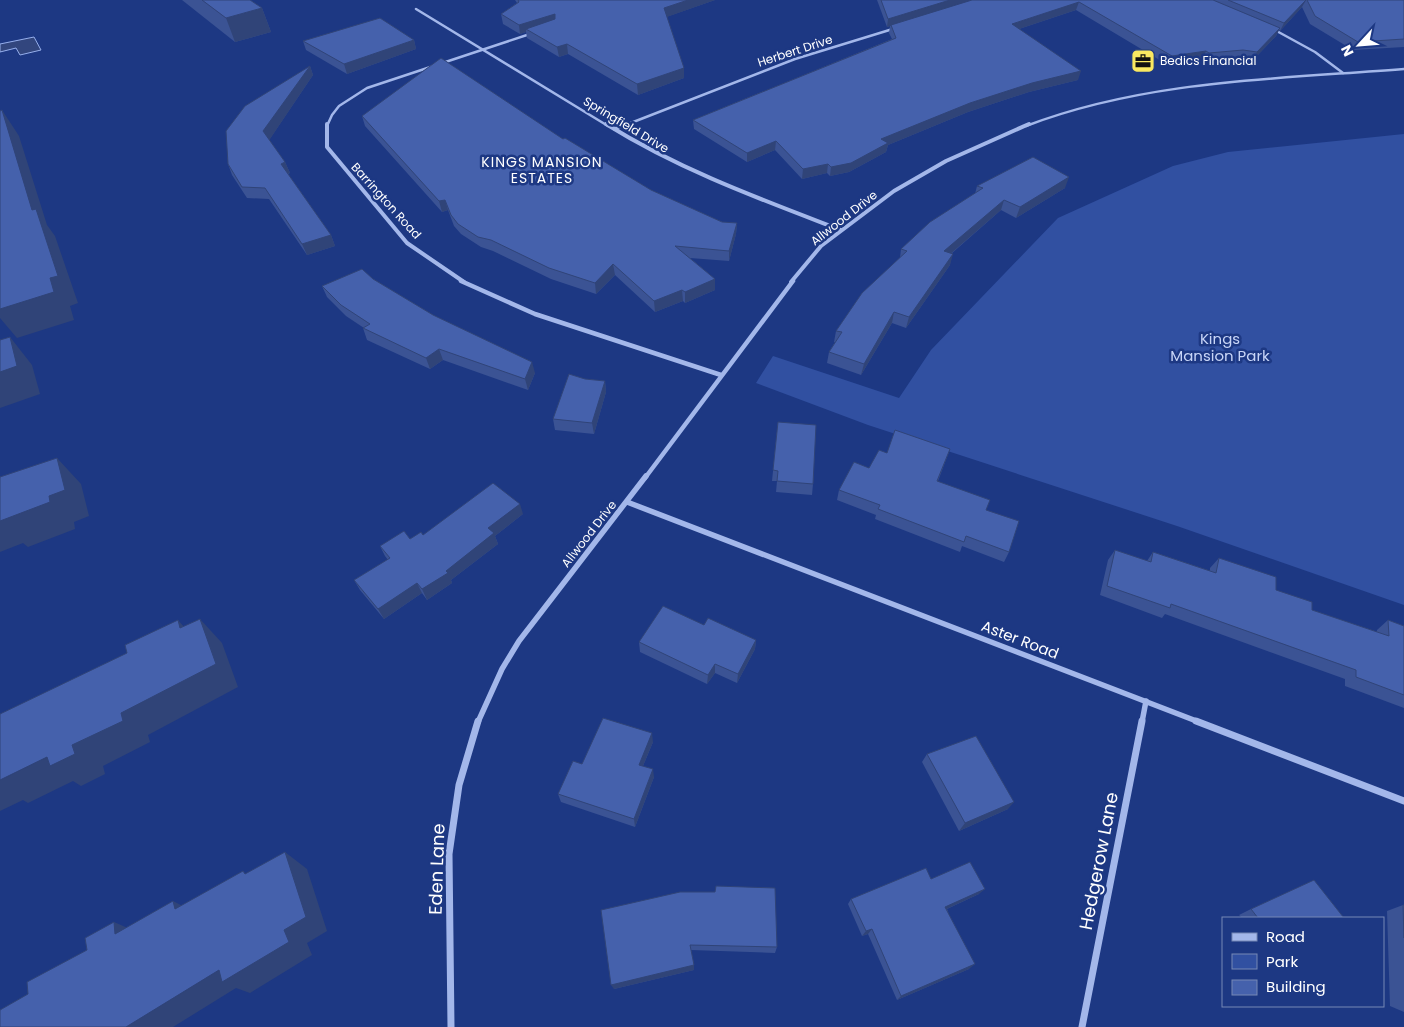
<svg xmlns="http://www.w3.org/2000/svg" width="1404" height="1027" font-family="Poppins,sans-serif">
<rect width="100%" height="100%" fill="#1d3883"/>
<path fill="#3150a1" d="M1404 134V605L1177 526 868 425 756 383 773 356 899 398 931 350 1058 218 1173 166 1228 152Z"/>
<path fill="#32467e" stroke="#96afec" d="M34 37 41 50 20 55 16 48 0 52V44Z"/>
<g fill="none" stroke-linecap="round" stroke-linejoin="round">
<g stroke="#a3b7ea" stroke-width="2.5">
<path d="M416 9 608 126"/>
<path d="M1273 29 1315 52 1343 73"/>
<path d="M327 126 332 115 339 106 367 88 533 33"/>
<path d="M623 126 795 59 896 28"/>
<path d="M1026 126C1146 80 1278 79 1404 69"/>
</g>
<g stroke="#a3b7ea" stroke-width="4">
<path d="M327 124V147L407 243 464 282"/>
<path d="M606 124C680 170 760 199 841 230"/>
<path d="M615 129 627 124"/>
<path d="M791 282 821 246 894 191 946 161 1029 124"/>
</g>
<g stroke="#a3b7ea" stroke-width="4.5">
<path d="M461 281 535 314 721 375"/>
<path d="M645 478 793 281"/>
</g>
<g stroke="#a3b7ea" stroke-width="5.5">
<path d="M627 502 1199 722"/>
<path d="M478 722 502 669 519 641 646 476"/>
<path d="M1142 722 1146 701"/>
</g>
<g stroke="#a3b7ea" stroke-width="7">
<path d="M1196 721 1404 801"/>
<path d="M451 1027 449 854 459 785 478 721"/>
<path d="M1082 1027 1142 721"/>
</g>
</g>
<g fill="#3b5394">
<path d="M182 0H250L262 8 271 32 235 42Z"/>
<path d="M515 0H715L666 17 684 78 638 95 568 54 559 57 527 38 526 32 520 34 503 24 501 14 517 3Z"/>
<path d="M877 0H1404V47L1353 50 1310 24 1302 7 1280 31 1279 30 1276 36 1253 60 1239 59 1205 62 1202 60 1168 65 1076 10 1019 29 1078 80 1029 92 968 112 888 145 886 152 849 172 830 176 827 173 802 179 775 150 747 162 694 129 693 120 892 39 889 33 890 26 887 27Z"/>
<path d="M414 40 416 49 347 74 306 50 303 41Z"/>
<path d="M310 66 313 75 269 140 285 162 290 173 288 174 331 235 335 246 307 255 269 199 247 198 232 175 228 164Z"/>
<path d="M362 116 563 139 651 190 722 222 737 223 736 234 729 261 690 258 715 279V290L685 303 683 301 655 312 615 275 596 294 551 279 493 251 481 247 461 234 454 226 448 210 442 212 365 126Z"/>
<path d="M977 186 1065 188 1016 218 1001 210 951 254 950 265 906 328 892 323 861 375 827 363 829 352 835 342H834L836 331 900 258 901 249 975 194Z"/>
<path d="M373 279 433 315 535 373 528 390 443 360 430 369 367 340 363 328H364L346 316 327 297 322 286Z"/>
<path d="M585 379 605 381 606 392 594 434 555 430 553 419Z"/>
<path d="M778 422 813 484 812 495 776 492 777 481H772Z"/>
<path d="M950 449 938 481 986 510 1009 552 1004 562 962 546 960 552 875 519 876 515 837 500 839 490 869 468 887 453Z"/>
<path d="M523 514 495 536 498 544 451 580 452 583 427 600 422 593 384 619 360 590 354 580 388 560 385 556 380 546 423 535Z"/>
<path d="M1115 550 1147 561 1153 552 1210 571V568L1219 558 1312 610 1377 632V630L1388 620 1404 626V708L1345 686V679L1165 614 1162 618 1100 595 1108 560Z"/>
<path d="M704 625 756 640 755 649 737 683 715 673 707 684 640 652 639 642Z"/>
<path d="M653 742 643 766 654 777 635 827 561 802 558 794 582 764Z"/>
<path d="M927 754 1008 809 959 831 922 762Z"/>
<path d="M931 879 979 894 947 909 969 969 897 1000 868 934 862 936 848 904 851 899Z"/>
<path d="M1403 905H1404V1012L1390 1006 1387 911Z"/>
<path d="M1251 909 1344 918H1242L1239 915Z"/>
<path d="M601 910 777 947 775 953 691 950 694 970 614 989Z"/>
</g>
<g fill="#304478">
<path d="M688 0H715L664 18V8Z"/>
<path d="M950 0H974L887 27 888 19Z"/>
<path d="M1306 0 1302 7 1280 31 1284 23Z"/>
<path d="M1079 2 1076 10 1010 32 1012 24Z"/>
<path d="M262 8 271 32 235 42 226 18Z"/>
<path d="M555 14 557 23 526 29V32L520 34 519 25Z"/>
<path d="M1280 28 1276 36 1253 60 1257 52Z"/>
<path d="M414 40 416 49 347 74 344 64Z"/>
<path d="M567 44 568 54 559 57 557 47Z"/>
<path d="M1206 51 1202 60 1168 65 1172 56Z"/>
<path d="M310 66 313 75 268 142 263 131Z"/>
<path d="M684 68V78L638 95 637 84Z"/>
<path d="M1081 71 1078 80 1029 92 968 112 888 145 886 152 849 172 830 176 831 167 881 139 970 103 1032 83Z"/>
<path d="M2 110 19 136 47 225 55 236 78 303 70 306 74 320 17 338 0 318V309L32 210Z"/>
<path d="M776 141 775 150 747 162V153Z"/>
<path d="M285 162 290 173 285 174 281 164Z"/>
<path d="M828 164 827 173 802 179 803 169Z"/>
<path d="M1069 177 1065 188 1016 218 1020 207Z"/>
<path d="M445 200 448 210 442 212 439 201Z"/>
<path d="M1004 200 1001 210 941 262 944 251Z"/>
<path d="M737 223 736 234 729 261V251Z"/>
<path d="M331 235 335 246 307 255 302 244Z"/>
<path d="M953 254 950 265 906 328 909 317Z"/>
<path d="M613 264 615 275 596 294 595 283Z"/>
<path d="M715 279V290L685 303V292Z"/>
<path d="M682 290 683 301 655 312 654 301Z"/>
<path d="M894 312 892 323 861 375 864 364Z"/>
<path d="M10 337 32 365 40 394 0 408V372Z"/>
<path d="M439 349 443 360 430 369 426 358Z"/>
<path d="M532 362 535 373 528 390 525 379Z"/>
<path d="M605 381 606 392 594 434 592 423Z"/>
<path d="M57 458 81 484 89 516 74 522 75 529 28 547 23 543 0 552V516L49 496Z"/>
<path d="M520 504 523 514 495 536 498 544 451 580 452 583 427 600 422 589 446 571 488 528Z"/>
<path d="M417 583 422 593 384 619 378 609Z"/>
<path d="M200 619 222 643 238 687 148 735 150 742 103 766 105 774 81 786 73 781 28 803 23 800 0 811V780L72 745 121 713Z"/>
<path d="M178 620 200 645 180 628Z"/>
<path d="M756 640 755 649 737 683 738 674Z"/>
<path d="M715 664V673L707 684 708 675Z"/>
<path d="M652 733 653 742 640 773 639 765Z"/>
<path d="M653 769 654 777 635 827 634 819Z"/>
<path d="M1014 802 1008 809 959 831 965 823Z"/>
<path d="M285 852 307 869 327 931 307 943 312 955 250 993 236 988 173 1027H126L284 930Z"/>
<path d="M985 889 979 894 940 912 945 907Z"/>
<path d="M173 901 202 916 175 909Z"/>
<path d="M114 922 146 936 115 934Z"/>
<path d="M872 929 868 934 862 936 866 931Z"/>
<path d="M975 964 969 969 897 1000 901 996Z"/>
<path d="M694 965V970L614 989 611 985Z"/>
</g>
<g fill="#4561ac" stroke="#304478">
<path d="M202 0H250L262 8 226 18Z"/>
<path d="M518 0H688L664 8 684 68 637 84 567 44 557 47 526 29 555 19V14L519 25 501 14 519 2Z"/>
<path d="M881 0H950L888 19Z"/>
<path d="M972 0H1213L1280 28 1257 52 1243 50 1209 53 1206 51 1172 56 1079 2 1012 24 1081 71 1032 83 970 103 881 139 888 143 851 163 831 167 828 164 803 169 776 141 747 153 693 120 896 38 891 25Z"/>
<path d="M1228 0H1306L1284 23Z"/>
<path d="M1307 0H1404V39L1358 42 1315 16Z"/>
<path d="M380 18 414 40 344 64 303 41Z"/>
<path d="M441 58 563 139 565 138 651 190 722 222 737 223 729 251 675 246 715 279 685 292 682 290 654 301 613 264 595 283 549 268 491 240 478 237 458 224 451 215 445 200 439 201 362 116Z"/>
<path d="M310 66 263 131 285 162 281 164 331 235 302 244 265 188 242 187 228 164 226 131 245 106Z"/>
<path d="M2 110 32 210 36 209 58 276 50 278 54 292 0 309V111Z"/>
<path d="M1033 157 1069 177 1020 207 1004 200 944 251 953 254 909 317 894 312 864 364 829 352 842 332 836 331 862 293 907 251 901 249 930 222 983 188 977 186Z"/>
<path d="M362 269 373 279 433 315 532 362 525 379 439 349 426 358 363 328 370 324 341 305 322 286Z"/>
<path d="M10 337 17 366 0 372V340Z"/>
<path d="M569 374 585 379 605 381 592 423 553 419Z"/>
<path d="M778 422 816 425 813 484 777 481 778 471 773 470Z"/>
<path d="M895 430 950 449 937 481 990 500 986 510 1019 521 1009 552 966 536 964 542 878 509 880 505 839 490 854 462 869 468 879 450 887 453Z"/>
<path d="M57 458 65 490 49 496 50 502 0 521V477Z"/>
<path d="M493 483 520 504 488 528 494 533 446 571 448 573 422 589 417 583 378 609 354 580 390 558 380 546 404 531 410 539 421 532 423 535Z"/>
<path d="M1115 550 1151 562 1153 552 1216 573 1219 558 1276 577V590L1312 602V610L1389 636 1388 620 1404 626V695L1356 677V670L1171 604 1170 608 1107 586Z"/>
<path d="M663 606 704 625 708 618 756 640 738 674 715 664 708 675 639 642Z"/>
<path d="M200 619 216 664 121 713 123 721 72 745 75 754 50 766 47 757 0 780V714L127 653 125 645 178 620 180 628Z"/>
<path d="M603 718 652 733 639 765 653 769 634 819 558 794 573 761 582 764Z"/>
<path d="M976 736 1014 802 965 823 927 754Z"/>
<path d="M285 852 306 917 284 930 289 942 222 982 219 970 126 1027H0V1010L28 994 27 982 87 950 85 938 114 922 115 934 173 901 175 909 243 871 245 874Z"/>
<path d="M970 862 985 889 945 907 975 964 901 996 872 929 866 931 851 899 926 868 931 879Z"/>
<path d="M1314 880 1344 918H1258L1251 909Z"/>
<path d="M716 886 775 888 777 947 690 945 694 965 611 985 601 910 680 892H715Z"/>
<path d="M1403 905H1404V938Z"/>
</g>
<defs>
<g id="office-square" transform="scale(1.25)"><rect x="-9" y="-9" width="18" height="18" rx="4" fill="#f9e861" stroke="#1d3883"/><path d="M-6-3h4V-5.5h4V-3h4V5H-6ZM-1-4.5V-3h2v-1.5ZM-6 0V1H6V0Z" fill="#111"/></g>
</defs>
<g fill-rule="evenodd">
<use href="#office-square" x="1143" y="61"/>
</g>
<g text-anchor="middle" stroke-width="5" stroke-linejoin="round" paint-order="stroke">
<g font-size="12" fill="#fff" stroke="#1d3883">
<text transform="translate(795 51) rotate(-18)" y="4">Herbert Drive</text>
<text transform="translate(626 125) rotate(31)" y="4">Springfield Drive</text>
<text transform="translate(386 201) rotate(48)" y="4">Barrington Road</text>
<text transform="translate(844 218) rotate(-38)" y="4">Allwood Drive</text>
<text transform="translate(589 534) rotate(-52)" y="4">Allwood Drive</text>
</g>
<g font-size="12" fill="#fff" stroke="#1d3883" text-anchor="start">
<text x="1160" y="65">Bedics Financial</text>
</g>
<g font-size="14" letter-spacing="1" fill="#fff" stroke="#1d3883">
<text x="542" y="167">KINGS MANSION<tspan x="542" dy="16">ESTATES</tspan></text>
</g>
<g font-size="15" fill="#c8d5f7" stroke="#1d3883">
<text x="1220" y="344">Kings<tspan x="1220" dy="17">Mansion Park</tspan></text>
</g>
<g font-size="15" fill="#fff" stroke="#1d3883">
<text transform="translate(1020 640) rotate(21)" y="5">Aster Road</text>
</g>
<g font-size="18" fill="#fff" stroke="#1d3883">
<text transform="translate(1099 861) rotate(-79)" y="6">Hedgerow Lane</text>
<text transform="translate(437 869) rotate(-88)" y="6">Eden Lane</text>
</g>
</g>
<rect x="1222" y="917" width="162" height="90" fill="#1d3883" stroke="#7788b5"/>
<rect x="1232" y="933" width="25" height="8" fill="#a3b7ea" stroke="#7788b5"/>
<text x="1266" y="942" font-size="15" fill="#ffffff">Road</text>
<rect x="1232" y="954" width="25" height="15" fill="#3150a1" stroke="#7788b5"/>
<text x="1266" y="967" font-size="15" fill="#ffffff">Park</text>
<rect x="1232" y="980" width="25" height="15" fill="#4561ac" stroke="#7788b5"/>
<text x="1266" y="992" font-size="15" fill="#ffffff">Building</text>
<g transform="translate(1359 45) rotate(244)" stroke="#1d3883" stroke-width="4" paint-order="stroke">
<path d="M0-4L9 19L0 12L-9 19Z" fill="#ffffff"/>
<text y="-8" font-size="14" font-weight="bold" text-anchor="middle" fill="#ffffff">N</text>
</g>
</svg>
